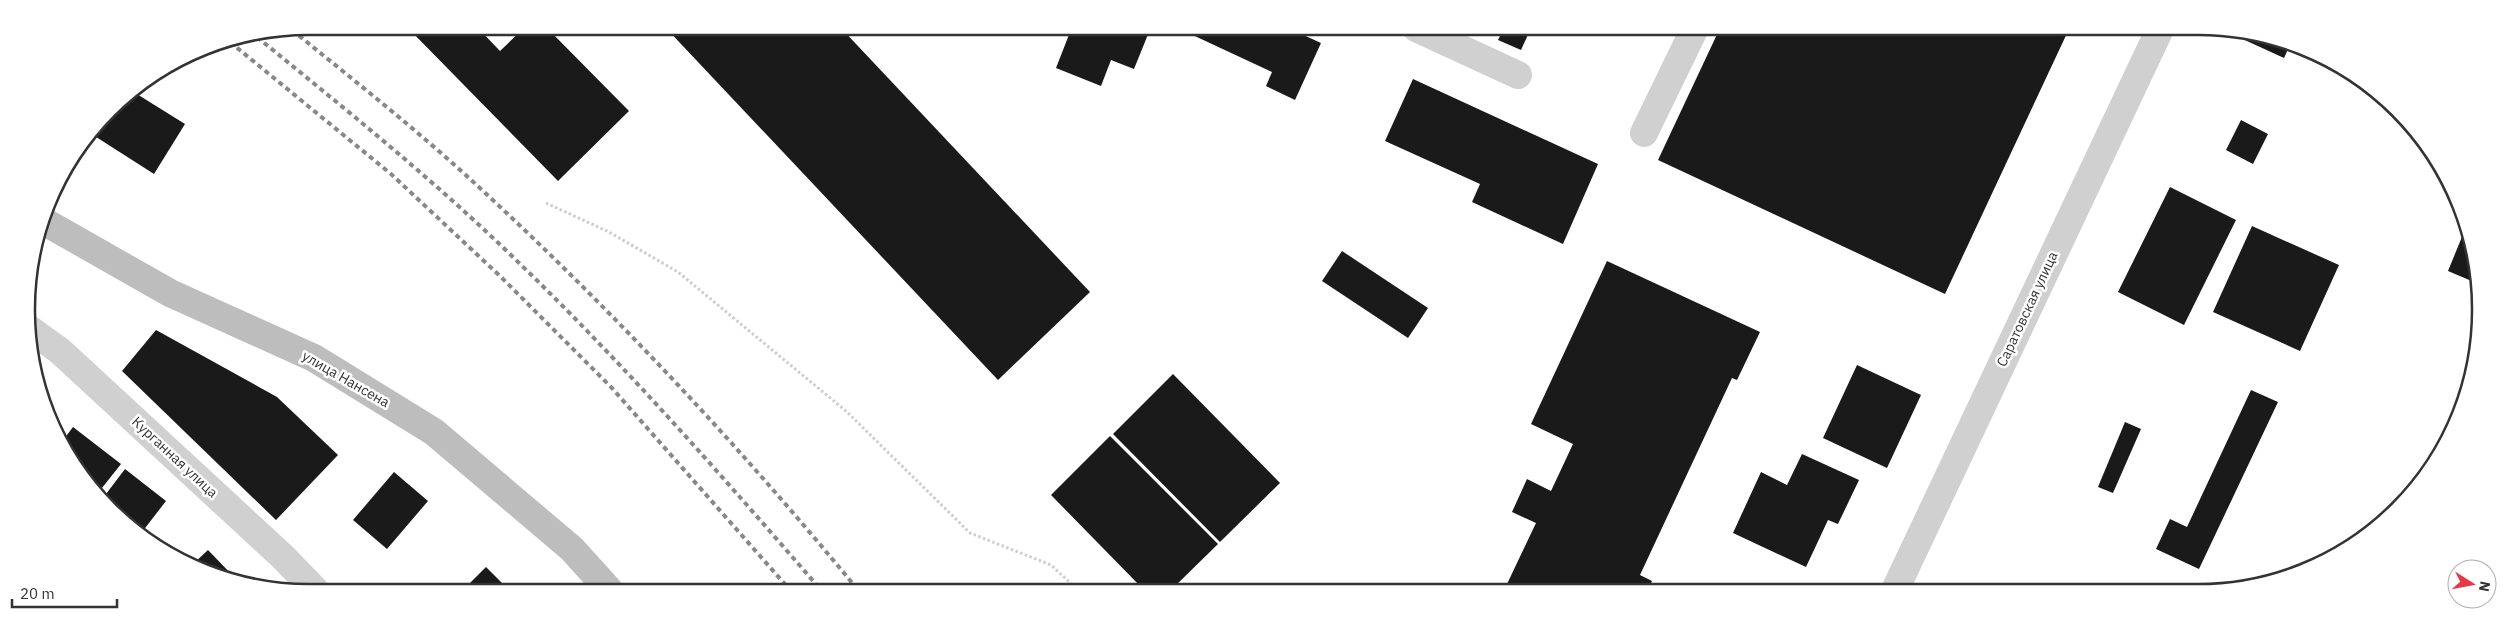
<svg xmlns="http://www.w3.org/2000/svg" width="2507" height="619" font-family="'IBM Plex Sans',sans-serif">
<rect width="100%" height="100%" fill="#fff"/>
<g fill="#1a1a1a">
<path d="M406 26H476L500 51 525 27H546L629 111 558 181Z"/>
<path d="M665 27H840L1090 292 998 380Z"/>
<path d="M1072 27H1151L1134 69 1111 60 1101 86 1056 68Z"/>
<path d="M1185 27 1288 28 1321 43 1295 100 1266 86 1272 72 1184 31Z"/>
<path d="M1498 28H1531L1521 50 1498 40 1503 30Z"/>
<path d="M1720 28H1972L2069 29 1945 294 1658 160Z"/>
<path d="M2238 30 2289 47 2284 58 2236 36Z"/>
<path d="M1413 79 1598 164 1563 244 1472 202 1480 184 1385 141Z"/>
<path d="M132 91 185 124 154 174 93 135 123 97Z"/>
<path d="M2241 120 2268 134 2253 164 2226 150Z"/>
<path d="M2170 187 2236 220 2184 325 2118 292Z"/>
<path d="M2252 226 2339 265 2300 351 2213 312Z"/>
<path d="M2466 227 2471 236 2474 282 2448 271Z"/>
<path d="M1342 251 1428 308 1408 338 1322 281Z"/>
<path d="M1607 261 1760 332 1737 380 1732 378 1640 575 1652 581 1648 590H1522L1507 584 1536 523 1512 512 1527 479 1551 491 1573 444 1531 424Z"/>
<path d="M156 330 277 397 338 455 276 520 122 371Z"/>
<path d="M1857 365 1921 395 1887 468 1823 438Z"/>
<path d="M1173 374 1280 483 1220 542 1113 434Z"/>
<path d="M2251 390 2278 402 2199 569 2156 549 2170 519 2187 527Z"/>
<path d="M2125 422 2141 429 2113 493 2098 487Z"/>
<path d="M73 427 121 464 98 493 85 482 64 439Z"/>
<path d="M1110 436 1218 544 1171 590H1144L1051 495Z"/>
<path d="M1802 454 1859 480 1838 524 1828 520 1806 567 1733 533 1761 472 1787 485Z"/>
<path d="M125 469 166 501 142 532 103 498Z"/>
<path d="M394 472 428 501 387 549 353 520Z"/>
<path d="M208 550 235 578 193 564Z"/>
<path d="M486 567 509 590H463Z"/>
</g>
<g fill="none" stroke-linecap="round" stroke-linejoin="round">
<path stroke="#cdcdcd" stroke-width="3" stroke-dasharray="2.5 2.5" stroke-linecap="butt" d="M546 203 609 232 678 272 846 411 970 533 1051 565 1078 590"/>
<g stroke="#d0d0d0" stroke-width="28">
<path d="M1416 28 1518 75"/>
<path d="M1644 133 1695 28"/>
<path d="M31 330 60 351 283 557 315 590"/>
<path d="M1895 590 2160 29"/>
</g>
<path stroke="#bdbdbd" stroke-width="28" d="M45 222 170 293 314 358 434 432 572 549 609 590"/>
<g stroke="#888" stroke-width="4" stroke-dasharray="5 4" stroke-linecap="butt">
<path d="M292 30C356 82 422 134 482 190 617 315 742 449 858 590"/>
<path d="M257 37C345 109 434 180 516 260 624 364 723 477 821 590"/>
<path d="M230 42 391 174 500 276 611 387 790 590"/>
</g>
</g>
<g text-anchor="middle" stroke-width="5" stroke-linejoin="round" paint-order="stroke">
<g font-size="14" fill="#333" stroke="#fff">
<text transform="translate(2027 309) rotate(-65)" y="5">Саратовская улица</text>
<text transform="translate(346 379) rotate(30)" y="5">улица Нансена</text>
<text transform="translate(175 457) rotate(43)" y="5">Курганная улица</text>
</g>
</g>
<path d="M0 0H2507V619H0ZM309 35H2198A274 274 0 0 1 2472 309V310A274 274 0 0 1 2198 584H309A274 274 0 0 1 35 310V309A274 274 0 0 1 309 35Z" fill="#fff" fill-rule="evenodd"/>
<path fill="none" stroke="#333" stroke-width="2.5" d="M309 35H2198A274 274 0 0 1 2472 309V310A274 274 0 0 1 2198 584H309A274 274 0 0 1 35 310V309A274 274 0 0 1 309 35Z"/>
<g transform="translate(2472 584) rotate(101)"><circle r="24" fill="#ffffff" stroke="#adadad"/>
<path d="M0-4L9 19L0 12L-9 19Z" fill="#e63946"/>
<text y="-8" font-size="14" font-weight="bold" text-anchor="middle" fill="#333333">N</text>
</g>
<path d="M12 599v8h105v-8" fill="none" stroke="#333333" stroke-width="2.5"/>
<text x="20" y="599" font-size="15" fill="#333333" stroke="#ffffff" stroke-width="4" paint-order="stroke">20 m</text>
</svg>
